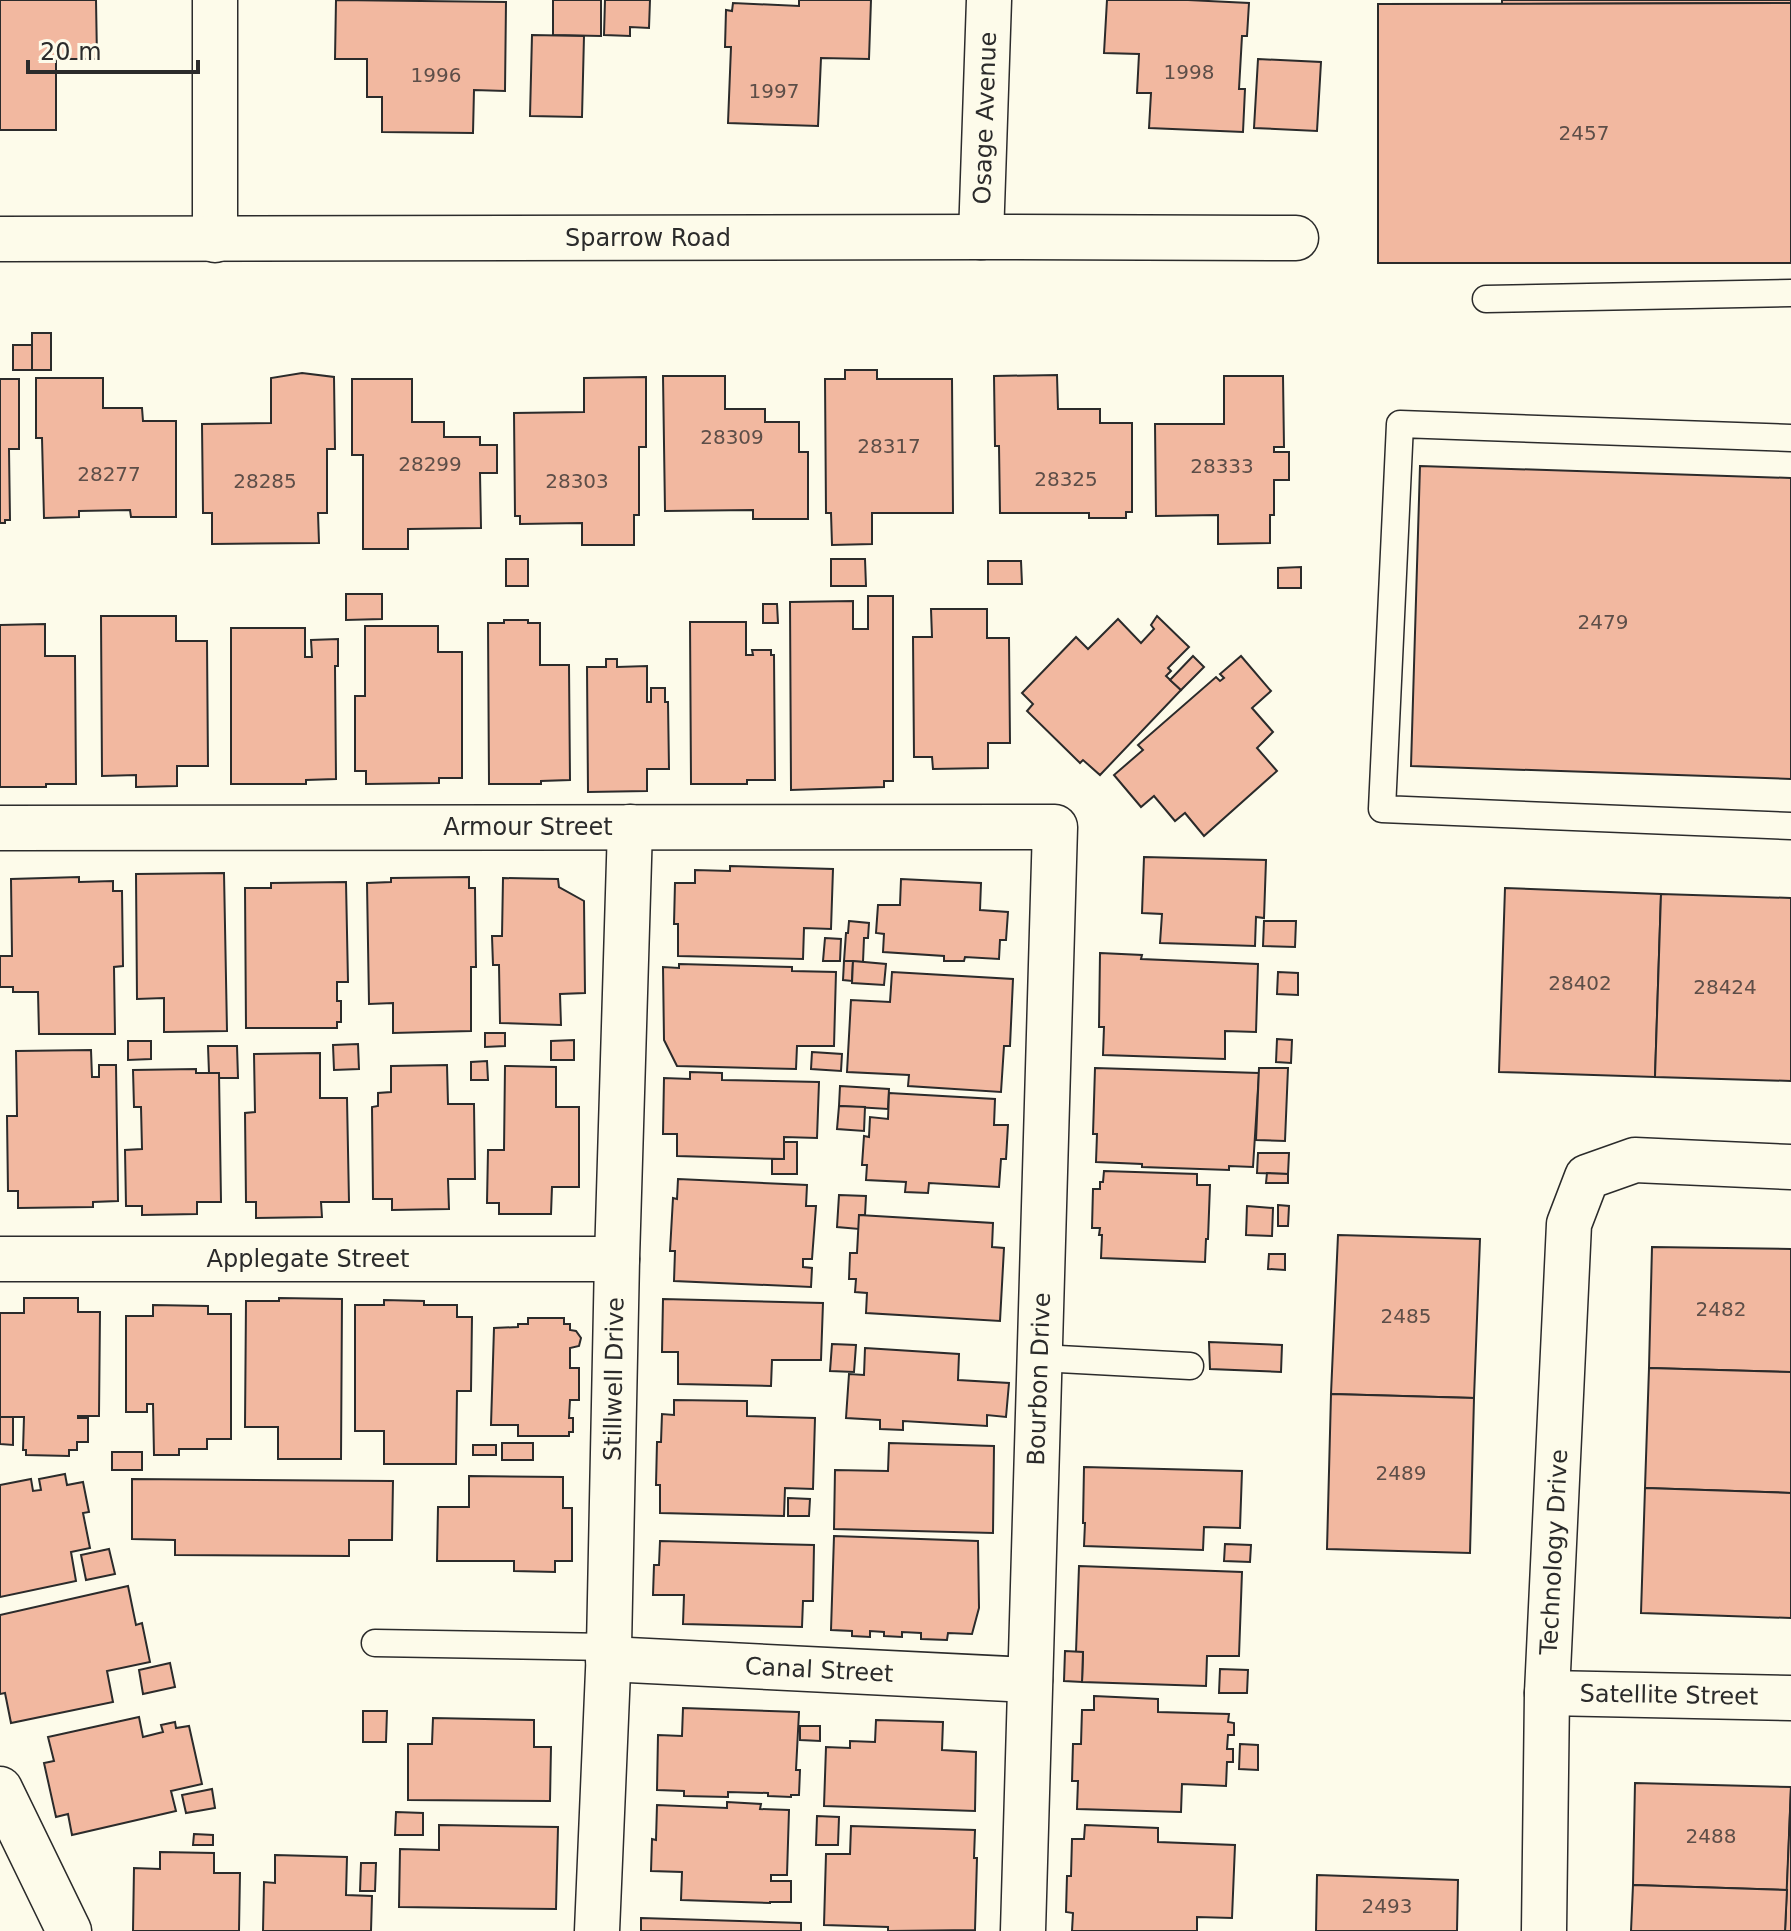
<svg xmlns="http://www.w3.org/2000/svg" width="1791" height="1931" font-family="'DejaVu Sans',sans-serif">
<rect width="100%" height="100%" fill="#fdfbea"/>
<g fill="#f2b8a0" stroke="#2b2b2b" stroke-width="2">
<path d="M0 0H96L97 59H56V130H0Z"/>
<path d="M336 0 506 2 505 91 474 90 473 133 382 132V97H367V59H335Z"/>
<path d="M553 0H601V36L553 35Z"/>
<path d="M605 0H650L649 28 630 27V36L604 35Z"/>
<path d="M799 0H871L869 59 821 58 818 126 728 123 731 47H725L726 10 732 11 733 3 799 6Z"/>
<path d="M1107 0H1188L1249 3 1247 36H1242L1239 89H1245L1243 132 1149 128 1151 93H1137L1139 54 1104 53Z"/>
<path d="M1502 0H1791V3L1502 4Z"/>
<path d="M1791 3V263H1378V4Z"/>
<path d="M532 35 584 36 582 117 530 116Z"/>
<path d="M1258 59 1321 62 1317 131 1254 128Z"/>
<rect x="32" y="333" width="19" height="37"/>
<rect x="13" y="345" width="19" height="25"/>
<path d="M845 370H877V379H952L953 513H872V544L832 545 831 513H826L825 379H845Z"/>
<path d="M302 373 334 377 335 449H327V513H318L319 543 212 544V513H203L202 424 271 423V378Z"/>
<path d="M1057 375 1058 409H1100V423H1132V512H1126V518H1089V513H1000L999 446H995L994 376Z"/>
<path d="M663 376H725V409H765V422H799V452H808V519H753V510L665 511Z"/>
<path d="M1224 376H1283L1284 447H1274V452H1289V480H1274V515H1270V543L1218 544V515L1156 516 1155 424H1224Z"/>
<path d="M646 377V447H639V515H634V545H582V523L520 524V516H515L514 413 584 412V378Z"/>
<path d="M36 378H103V408H142L143 421H176V517H131L130 510 79 511V517L44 518 42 438H36Z"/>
<path d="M0 379H19V449H9L10 520H5V523H0Z"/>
<path d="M352 379H412V422H444V437H480V445H497V473H480L481 528 408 529V549H363V455H352Z"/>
<path d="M1420 466 1791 478V779L1411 766Z"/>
<rect x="506" y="559" width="22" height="27"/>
<path d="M831 559H865L866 586H831Z"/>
<path d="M988 561H1021L1022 584H988Z"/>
<path d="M1301 567V588H1278V568Z"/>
<path d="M346 594H382V619L346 620Z"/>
<path d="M868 596H893V781H884V787L791 790 790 602 853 601V629H868Z"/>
<path d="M763 604H777L778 623H763Z"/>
<path d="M931 609H987V638H1009L1010 743H988V768L933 769 932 757H914L913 637H932Z"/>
<path d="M101 616H176V641H207L208 766H177V786L136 787V775L102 776Z"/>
<path d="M1157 616 1189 647 1168 668 1171 671 1166 676 1181 690 1100 775 1083 760 1080 763 1027 711 1033 704 1022 693 1076 637 1088 649 1118 619 1141 643 1154 629 1151 625Z"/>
<path d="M504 620H528V623H540V665H569L570 780 541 781V784H489L488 623H504Z"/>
<path d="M690 622H746V655H753L752 650H771V655H774L775 780H747V784H691Z"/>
<path d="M45 624V656H75L76 784H46V787H0V625Z"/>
<path d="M365 626H438V652H462V778H439V783L366 784V771H355V696H365Z"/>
<path d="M231 628H305V657H312L311 640 338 639V666H335L336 779 306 780V784H231Z"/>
<path d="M1193 656 1204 667 1181 690 1170 680Z"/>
<path d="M1241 656 1271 691 1252 708 1273 732 1257 748 1277 771 1204 836 1185 813 1175 821 1154 796 1141 807 1114 775 1143 750 1138 745 1216 677 1220 681 1224 678 1220 674Z"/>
<path d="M606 659H617V667L647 666V702H651V688H665V702H668L669 769H647V791L588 792 587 667H606Z"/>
<path d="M1144 857 1266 860 1264 918 1256 917 1255 946 1160 943 1162 914 1142 913Z"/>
<path d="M730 866 833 869 831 929 804 928 803 959 678 956V924H674L675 883H695V870L730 871Z"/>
<path d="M224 873 227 1031 164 1032V998L137 999 136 874Z"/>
<path d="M79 877V882L113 881V891H122L123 966 114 967 115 1034H39L38 992H13V987H0V956H12L11 879Z"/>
<path d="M469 877V888H475L476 967H471V1031L393 1033V1003L369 1004 367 883 391 882V878Z"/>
<path d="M503 878 558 879 559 887 584 901 585 993 560 994 561 1025 500 1023 499 965H493L492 936H502Z"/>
<path d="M901 879 981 883 980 910 1008 912 1006 940H1000L999 959 965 957 964 961H944V956L883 952 884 934 876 933 878 905H900Z"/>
<path d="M346 882 348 982H337V1001H341V1022H337V1028H246L245 888H271V883Z"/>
<path d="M1505 888 1661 894 1655 1077 1499 1072Z"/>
<path d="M1661 894 1791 898V1081L1655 1077Z"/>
<path d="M849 921 869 923 868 938H864L863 962 844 961 846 933H848Z"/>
<path d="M1264 921H1296L1295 947 1263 946Z"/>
<path d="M825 938 841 939 840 961H823Z"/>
<path d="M1100 953 1142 955 1141 959 1258 964 1256 1032 1225 1031V1059L1103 1055 1104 1027H1099Z"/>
<path d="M844 961H853L852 981 843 980Z"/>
<path d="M853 961 886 964 884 985 852 983Z"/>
<path d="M679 964 792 967V971L836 972 834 1046H797L796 1069 677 1066 664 1040 663 967 679 968Z"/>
<path d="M892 972 1013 979 1010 1046H1004L1001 1092 908 1086 909 1075 847 1072 851 1000 890 1002Z"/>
<path d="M1278 972 1298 973V995L1277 994Z"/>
<path d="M485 1033H505V1046L485 1047Z"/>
<path d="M1277 1039 1292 1040 1291 1063 1276 1062Z"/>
<path d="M574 1040V1060H551V1041Z"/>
<path d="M128 1041H151V1059L128 1060Z"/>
<path d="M358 1044 359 1069 334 1070 333 1045Z"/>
<path d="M208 1046H237L238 1078H219V1073H209Z"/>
<path d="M91 1050 92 1077H99V1065H116L118 1201 93 1202V1207L18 1208V1191H8L7 1116H17L16 1051Z"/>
<path d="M812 1052 842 1054 841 1071 811 1069Z"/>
<path d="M320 1053V1098H347L349 1202H321L322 1217 256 1218V1202H246L245 1113 255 1112 254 1054Z"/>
<path d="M487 1061 488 1080H471V1062Z"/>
<path d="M447 1065 448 1104H474L475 1179H448L449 1209 392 1210V1199H373L372 1107 378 1106V1093L391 1092V1066Z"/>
<path d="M505 1066 556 1067V1107H579V1187H552L551 1214H499V1203H487L488 1150H504Z"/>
<path d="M1095 1068 1259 1073 1253 1167 1229 1166V1170L1142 1167V1164L1096 1162 1097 1134H1093Z"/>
<path d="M1259 1068H1288L1285 1141 1256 1140Z"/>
<path d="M196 1069V1073H219L221 1202H197V1214L142 1215V1206H126L125 1150 142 1149 141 1107H134L133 1070Z"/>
<path d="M690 1072 722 1073V1080L819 1082 817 1138 784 1137V1159L677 1156V1134H663L664 1078 690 1079Z"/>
<path d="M840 1086 889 1089 888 1109 839 1106Z"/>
<path d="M889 1093 995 1099 994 1125H1008L1006 1159H1001L999 1187 929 1183 928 1193 905 1192 906 1182 866 1180 867 1165H862L864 1136 869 1137 870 1117 888 1119Z"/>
<path d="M839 1106 865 1107 864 1131 837 1129Z"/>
<path d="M784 1142H797V1174H772V1159H784Z"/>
<path d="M1258 1153H1289L1288 1174 1257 1173Z"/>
<path d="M1104 1171 1197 1174V1185H1210L1208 1239H1206L1205 1262 1101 1258 1102 1235H1099L1100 1228H1092L1093 1189H1100V1182H1103Z"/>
<path d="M1267 1173 1288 1174V1183H1266Z"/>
<path d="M678 1179 807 1185 806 1206H816L812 1259H803V1267L812 1268 811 1287 674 1281 675 1251H670L673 1198 677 1199Z"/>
<path d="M839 1195 866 1196 865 1215H859V1229L837 1227Z"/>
<path d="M1278 1205 1289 1206 1288 1226H1278Z"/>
<path d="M1247 1206 1273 1208 1272 1236 1246 1235Z"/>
<path d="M859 1215 993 1223 992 1247 1004 1248 1000 1321 866 1313 867 1293 855 1292 856 1279H849L850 1253H857Z"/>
<path d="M1338 1235 1480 1239 1474 1398 1331 1394Z"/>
<path d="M1652 1247 1791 1249V1372L1649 1368Z"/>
<path d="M1269 1254H1285V1270L1268 1269Z"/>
<path d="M24 1298H78V1312H100L99 1416H78V1418H88V1442H77V1450H69V1456L26 1455V1450H23L24 1417H0V1313H24Z"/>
<path d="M279 1298 342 1299 341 1459H278V1427H245L246 1301H279Z"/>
<path d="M663 1299 823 1303 821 1360H772L771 1386 678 1384V1352H662Z"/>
<path d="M384 1300 424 1301V1305H457V1317H472L471 1391H457L456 1464H384V1431H355V1305H384Z"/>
<path d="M153 1305 208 1306V1314H231V1439H207V1449H179V1455H154L153 1404H147V1412H126V1316H153Z"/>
<path d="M528 1318H564V1324H570V1330L576 1331 581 1338 579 1346 570 1348V1368H579V1400H570L569 1418H573V1432H569V1436H518V1425H491L494 1328 518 1327V1324H528Z"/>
<path d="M1209 1342 1282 1345 1281 1372 1210 1369Z"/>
<path d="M832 1344 856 1345 854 1372 830 1371Z"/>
<path d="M865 1348 959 1354 958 1380 1009 1383 1006 1417 987 1415V1426L903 1421V1430L880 1429V1420L846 1418 849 1374 864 1375Z"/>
<path d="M1649 1368 1791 1372V1493L1645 1488Z"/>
<path d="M1331 1394 1474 1398 1470 1553 1327 1549Z"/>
<path d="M674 1400 747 1401V1416L815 1418 813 1489 785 1488 784 1516 660 1513V1485H656L657 1442H661L662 1414 674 1415Z"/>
<path d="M0 1417H13V1445L0 1444Z"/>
<rect x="502" y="1443" width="31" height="17"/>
<path d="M889 1443 994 1446 993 1533 834 1529 835 1470 888 1471Z"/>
<rect x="473" y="1445" width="23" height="10"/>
<rect x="112" y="1452" width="30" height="18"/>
<path d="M1084 1467 1242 1471 1240 1528 1204 1527 1203 1550 1084 1546 1085 1523H1083Z"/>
<path d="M65 1474 67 1485 83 1482 89 1512 83 1513 90 1548 71 1552 76 1581 0 1597V1485L31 1479 33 1491 41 1490 39 1479Z"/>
<path d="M469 1476 563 1477V1508H572V1561H555V1572L514 1571V1561H437L438 1507H469Z"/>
<path d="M132 1479 393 1481 392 1540H349V1556L175 1555V1540L132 1539Z"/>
<path d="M1645 1488 1791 1493V1618L1641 1613Z"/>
<path d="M788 1498 810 1499 809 1516H788Z"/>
<path d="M834 1536 978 1541 979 1608 972 1634 948 1633 947 1640 921 1639V1633L902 1632V1637L884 1636V1632L870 1631V1637L852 1636V1631L831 1630Z"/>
<path d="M660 1541 814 1545 813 1601H803L802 1627 683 1624 684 1595H653L654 1565H659Z"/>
<path d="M1225 1544 1251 1545 1250 1562 1224 1561Z"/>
<path d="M109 1549 115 1574 86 1580 81 1555Z"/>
<path d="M1079 1566 1242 1572 1239 1656H1207L1206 1686 1082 1682 1083 1652H1076Z"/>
<path d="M128 1586 136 1625 142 1623 150 1662 107 1671 113 1702 11 1723 5 1693 0 1694V1615Z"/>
<path d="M1065 1651 1083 1652 1082 1682 1064 1681Z"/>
<path d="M170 1663 175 1687 143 1694 139 1670Z"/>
<path d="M1220 1669 1248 1670 1247 1693H1219Z"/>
<path d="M1094 1696 1158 1699V1712L1229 1714 1228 1722 1234 1723V1735H1228L1227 1749H1233V1762H1227L1226 1786 1182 1784 1181 1812 1077 1809 1078 1781H1072L1073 1744H1081L1082 1710H1094Z"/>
<path d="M683 1708 799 1712 796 1770H800L799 1795H791V1797L768 1796V1793L728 1792V1797L684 1796V1791L657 1790 658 1735 682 1736Z"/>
<path d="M363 1711H387L386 1742H363Z"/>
<path d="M139 1717 143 1737 163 1732 161 1725 175 1722 176 1728 189 1726 202 1784 171 1791 176 1811 72 1835 68 1814 56 1817 44 1763 54 1761 48 1737Z"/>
<path d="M433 1718 534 1720V1747H551L550 1801 408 1800V1744H432Z"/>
<path d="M876 1720 943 1722 942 1750 976 1752 975 1811 824 1806 826 1747 850 1748V1741L875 1742Z"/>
<path d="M800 1726H820V1741L800 1740Z"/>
<path d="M1240 1744 1258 1745V1770L1239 1769Z"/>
<path d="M1635 1783 1791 1787 1787 1890 1633 1885Z"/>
<path d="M1791 1787V1931H1785Z"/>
<path d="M212 1789 215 1808 186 1813 182 1795Z"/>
<path d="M727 1802 761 1804 760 1809 789 1810 787 1875H771V1881H791V1902H770V1903L681 1900 682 1872 651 1871 652 1839 656 1840 657 1805 727 1808Z"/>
<path d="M396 1812 423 1813V1835H395Z"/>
<path d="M817 1816 839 1817 838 1845H816Z"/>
<path d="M439 1825 558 1827 556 1909 399 1907 400 1849 439 1850Z"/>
<path d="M1085 1825 1158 1828V1842L1235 1845 1232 1918 1197 1917V1931H1072L1073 1913 1066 1912 1067 1876H1071L1072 1839H1084Z"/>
<path d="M851 1826 975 1830 974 1858H977L975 1930 888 1931V1927L824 1925 826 1854H850Z"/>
<path d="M194 1834 213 1835V1845H193Z"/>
<path d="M160 1852 214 1853V1873H240L239 1931H133L134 1868 160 1869Z"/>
<path d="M275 1855 347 1857 346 1895 372 1896 371 1931H263L264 1882 275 1883Z"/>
<path d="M361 1863H376L375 1891H360Z"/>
<path d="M1317 1875 1458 1880 1457 1931H1316Z"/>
<path d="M1633 1885 1787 1890 1785 1931H1631Z"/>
<path d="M641 1918 801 1923V1931H641Z"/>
</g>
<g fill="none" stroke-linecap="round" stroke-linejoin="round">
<g stroke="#2b2b2b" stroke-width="29">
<g id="lane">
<path d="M1486 299 1791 293"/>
<path d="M1791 438 1400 424 1382 809 1791 826"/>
<path d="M1040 1358 1190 1366"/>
<path d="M375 1643 609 1647"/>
</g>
</g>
<g stroke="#2b2b2b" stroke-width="47">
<g id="street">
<path d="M215 0V240"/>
<path d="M981 237 989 0"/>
<path d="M0 239 981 237 1296 238"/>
<path d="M0 828 1055 827 1023 1931"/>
<path d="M0 1259H617"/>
<path d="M608 1659 1030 1680"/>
<path d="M1547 1693 1791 1698"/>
<path d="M0 1789 69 1931"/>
<path d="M597 1931 609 1647 617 1259 630 827"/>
<path d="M1544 1931 1547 1693 1569 1224 1587 1177 1635 1160 1791 1167"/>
</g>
</g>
<use href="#lane" stroke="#fdfbea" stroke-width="26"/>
<use href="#street" stroke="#fdfbea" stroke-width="44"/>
</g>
<g text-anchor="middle" stroke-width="6" stroke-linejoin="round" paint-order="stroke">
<g font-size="20" fill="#5d4e48">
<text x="1189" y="79">1998</text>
<text x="436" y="82">1996</text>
<text x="774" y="98">1997</text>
<text x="1584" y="140">2457</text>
<text x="732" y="444">28309</text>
<text x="889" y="453">28317</text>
<text x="430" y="471">28299</text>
<text x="1222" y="473">28333</text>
<text x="109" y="481">28277</text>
<text x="1066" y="486">28325</text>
<text x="265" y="488">28285</text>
<text x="577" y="488">28303</text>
<text x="1603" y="629">2479</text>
<text x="1580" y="990">28402</text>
<text x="1725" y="994">28424</text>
<text x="1721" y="1316">2482</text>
<text x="1406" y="1323">2485</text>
<text x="1401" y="1480">2489</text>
<text x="1711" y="1843">2488</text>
<text x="1387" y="1913">2493</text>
</g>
<g font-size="24" fill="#2b2b2b" stroke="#fdfbea">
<text transform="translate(985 118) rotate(-88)" y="8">Osage Avenue</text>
<text x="648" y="246">Sparrow Road</text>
<text x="528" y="835">Armour Street</text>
<text x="308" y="1267">Applegate Street</text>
<text transform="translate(614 1379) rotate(-89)" y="8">Stillwell Drive</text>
<text transform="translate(1039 1379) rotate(-88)" y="8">Bourbon Drive</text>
<text transform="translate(1554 1552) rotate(-87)" y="8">Technology Drive</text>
<text transform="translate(819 1670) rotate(3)" y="8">Canal Street</text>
<text transform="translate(1669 1695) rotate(1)" y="8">Satellite Street</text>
</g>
</g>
<path d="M28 60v12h170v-12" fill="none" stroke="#2b2b2b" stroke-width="4"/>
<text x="40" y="60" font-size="24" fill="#2b2b2b" stroke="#fdfbea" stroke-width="6" paint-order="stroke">20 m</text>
</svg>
